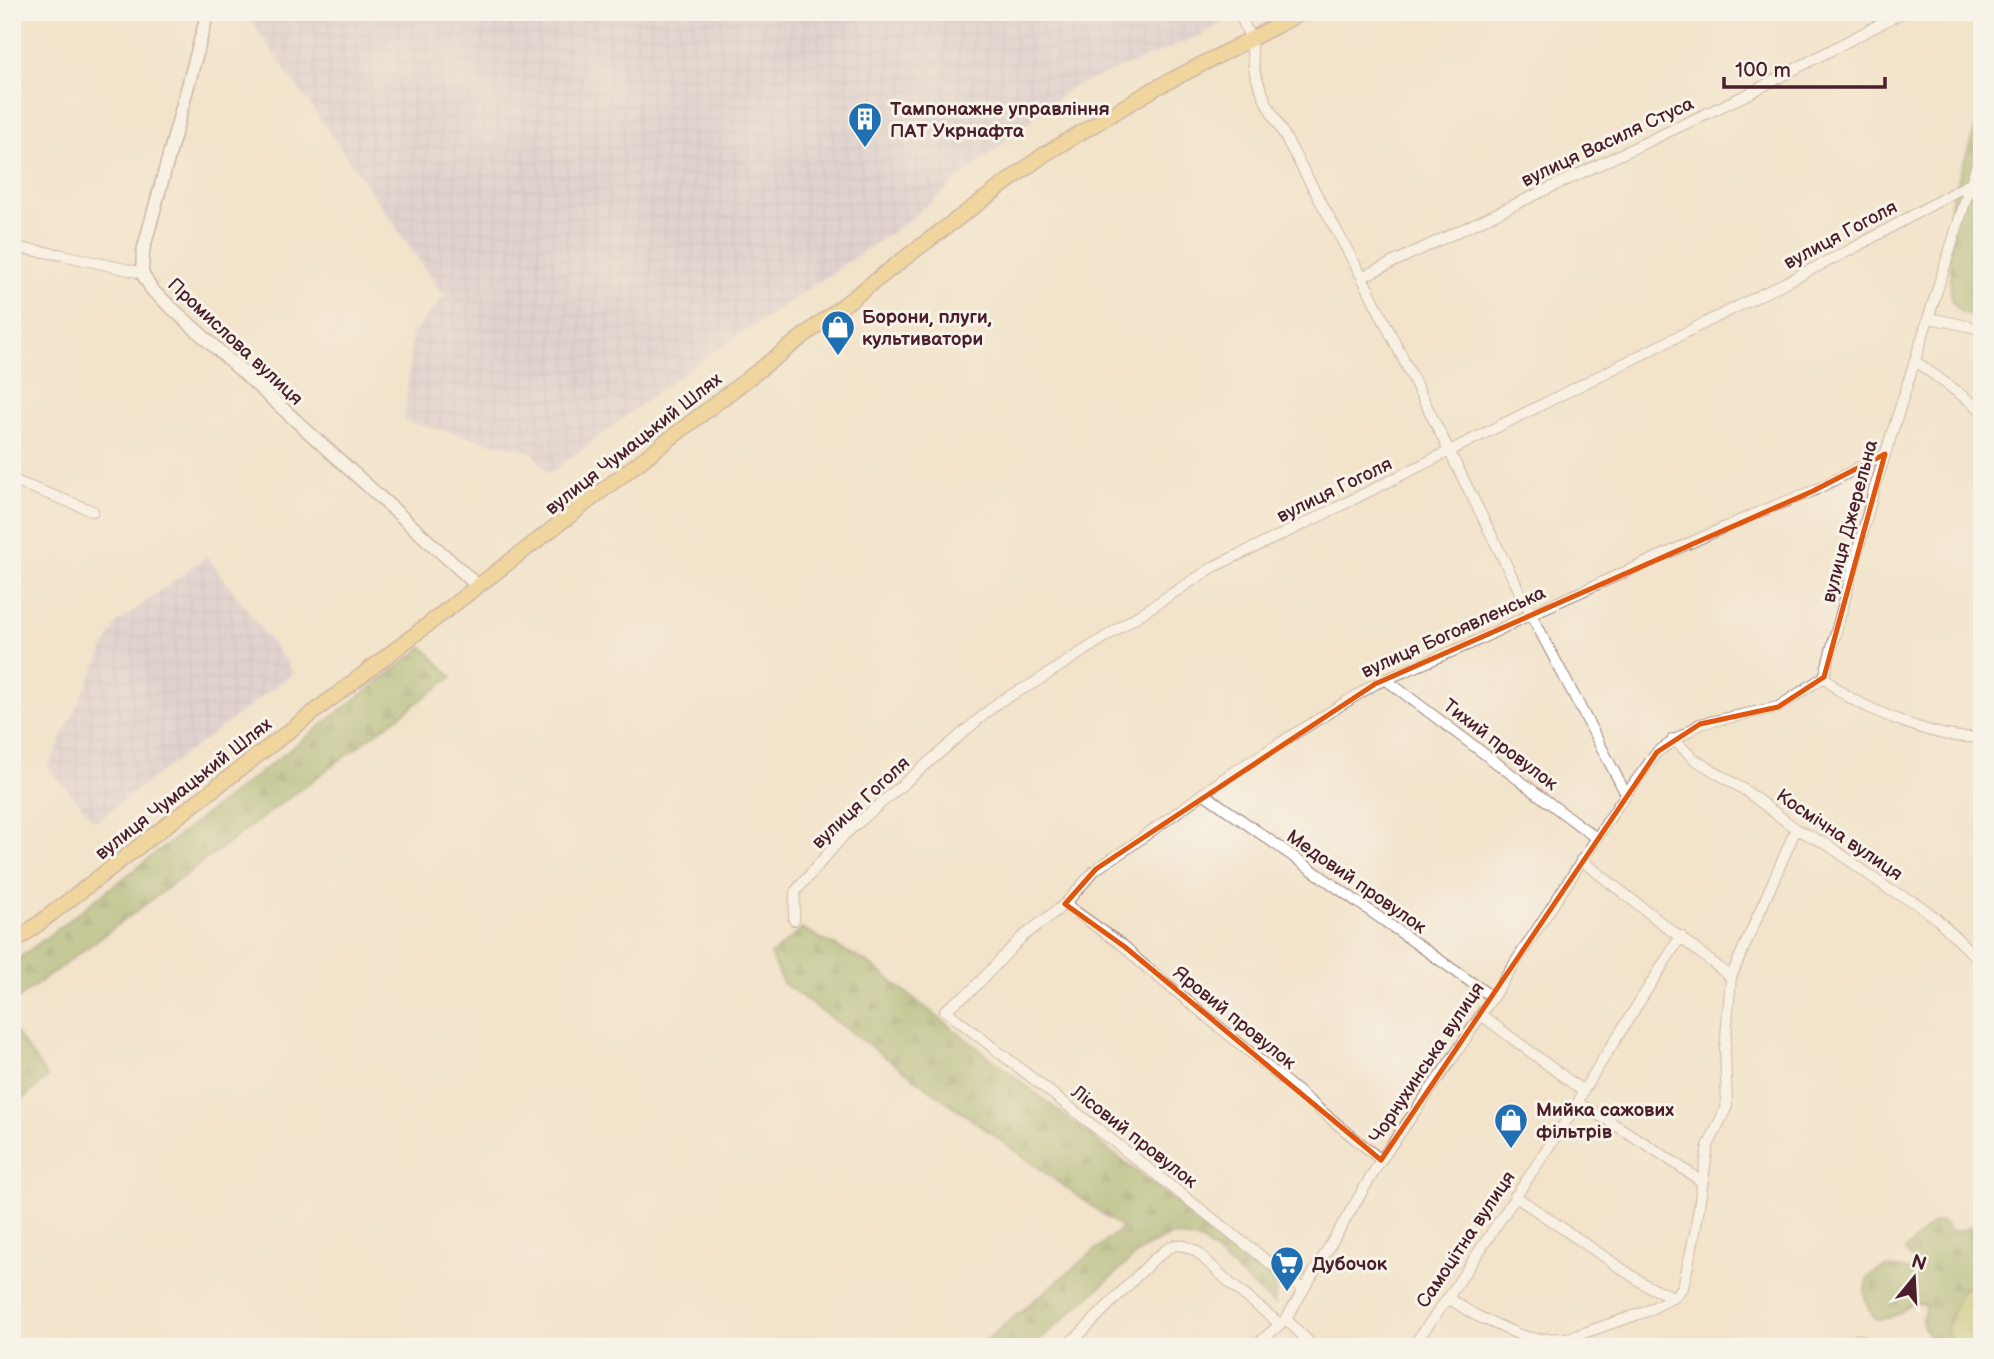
<svg xmlns="http://www.w3.org/2000/svg" width="1994" height="1359" font-family="'Balsamiq Sans',sans-serif">
<defs>
<pattern id="industrial-grid" width="8" height="8" patternUnits="userSpaceOnUse" patternTransform="scale(1.75)"><rect width="8" height="8" fill="#cabfd6"/><path d="M0 4h8M4 0v8" fill="none" stroke="#afa4b8"/></pattern>
<pattern id="forest-firs" width="22" height="20" patternUnits="userSpaceOnUse" patternTransform="scale(1.75)"><rect width="22" height="20" fill="#8fa85a"/><path d="M5 1l3.5 6h-7zM16 11l3.5 6h-7z" fill="#77884b"/></pattern>
<pattern id="wetland-marsh" width="20" height="14" patternUnits="userSpaceOnUse" patternTransform="scale(1.75)"><rect width="20" height="14" fill="#b4c265"/><path d="M1 5h8M5 5V1M11 12h8M15 12V8" fill="none" stroke="#9ca658"/></pattern>
</defs>
<rect width="100%" height="100%" fill="#f7f3e8"/>
<filter id="ink" filterUnits="userSpaceOnUse"><feTurbulence type="fractalNoise" baseFrequency=".0143" numOctaves="2"/><feDisplacementMap in="SourceGraphic" scale="14" xChannelSelector="R" yChannelSelector="G"/><feConvolveMatrix kernelMatrix="1 2 1 2 8 2 1 2 1" color-interpolation-filters="sRGB"/></filter>
<filter id="wash" filterUnits="userSpaceOnUse"><feTurbulence type="fractalNoise" baseFrequency=".00686" numOctaves="4" result="noise"/><feDisplacementMap in="SourceGraphic" scale="28" xChannelSelector="R" yChannelSelector="G"/><feGaussianBlur stdDeviation="1.57" result="paint"/><feColorMatrix in="noise" values="0 0 0 0 0 0 0 0 0 0 0 0 0 0 0 0 0 1.4 0 .05"/><feComposite in="paint" operator="in"/></filter>
<g filter="url(#wash)">
<rect width="100%" height="100%" fill="#f2e3ca"/>
<g fill="url(#industrial-grid)">
<path d="M245 12H1237L1203 35 1069 89 908 221 678 377 549 474 532 452 404 421 413 333 444 296Z"/>
<path d="M207 556 294 673 95 821 48 767 116 624Z"/>
</g>
<g fill="url(#forest-firs)" stroke="#6c6442" stroke-width="2">
<path d="M1982 108V318L1960 312 1951 300 1949 207Z"/>
<path d="M423 647 452 677 12 1003V964Z"/>
<path d="M802 929 867 962 1277 1281 1274 1304 1202 1241 1172 1235 1144 1248 1032 1347H978L1122 1228 783 983 770 955Z"/>
<path d="M12 1028 48 1077 12 1108Z"/>
<path d="M1982 1200V1277L1964 1288 1947 1322 1964 1343V1347H1936C1933 1339 1924 1332 1923 1324 1922 1317 1926 1313 1925 1305L1914 1302C1904 1310 1890 1321 1876 1319 1859 1298 1859 1273 1890 1267 1898 1266 1904 1271 1912 1270L1915 1265 1905 1250C1918 1241 1923 1226 1939 1221L1944 1223 1950 1232C1977 1228 1978 1226 1982 1200Z"/>
</g>
<path fill="url(#wetland-marsh)" stroke="#7f7048" stroke-width="2" d="M1982 1277V1347H1964V1343L1949 1338C1944 1327 1956 1300 1963 1290 1968 1285 1976 1281 1982 1277Z"/>
</g>
<g filter="url(#ink)">
<g fill="none" stroke-linecap="round" stroke-linejoin="round">
<g stroke="#9e817a" stroke-width="12">
<g id="minor">
<path d="M1239 12 1250 38 1255 74 1266 102 1362 277 1531 614 1626 794"/>
<path d="M12 247 63 255 142 273"/>
<path d="M1362 277 1750 93 1903 12"/>
<path d="M1930 318 1982 329"/>
<path d="M1915 361 1982 410"/>
<path d="M12 480 93 511"/>
<path d="M1824 677C1830 682 1835 688 1841 692 1867 710 1952 746 1982 735"/>
<path d="M1385 679 1596 838"/>
<path d="M1673 739 1694 759 1746 791 1796 829 1828 845 1890 890 1916 903 1936 918 1982 963"/>
<path d="M1203 793 1492 997"/>
<path d="M1581 860 1731 977"/>
<path d="M1065 904 1125 947 1139 961 1381 1160"/>
<path d="M794 920 795 892 844 835 1000 701 1034 683 1215 566 1304 524 1852 249 1969 184"/>
<path d="M1481 1015 1583 1091"/>
<path d="M1578 1103C1621 1128 1662 1153 1702 1182"/>
<path d="M1515 1196 1647 1286 1674 1297"/>
<path d="M1303 1289 945 1010 971 991 1021 938 1065 904 1096 869 1128 848 1230 774 1375 684 1470 644 1531 614 1759 512 1813 491 1885 454"/>
<path d="M1448 1298 1475 1315 1520 1335 1537 1339 1569 1338 1645 1312 1674 1297 1683 1287 1695 1233 1708 1146 1727 1106 1725 1048 1731 977 1796 829"/>
<path d="M1286 1319 1314 1347"/>
<path d="M1063 1347 1079 1335 1152 1261 1167 1249 1175 1245 1185 1246 1196 1251 1232 1285 1280 1324"/>
<path d="M1254 1347 1286 1319 1381 1160 1456 1053 1619 804 1657 752 1700 724 1778 707 1824 677 1874 490 1982 148"/>
<path d="M1412 1347 1448 1298 1578 1103 1583 1091 1681 936"/>
<path d="M1839 1347 1859 1339 1875 1347"/>
</g>
</g>
<g stroke="#9e817a" stroke-width="15">
<path id="tertiary" d="M208 12 143 251 142 273 152 290 478 586"/>
</g>
<g stroke="#9e817a" stroke-width="17">
<path id="primary" d="M12 944 918 248 1045 154 1154 89 1303 12"/>
</g>
<use href="#minor" stroke="#fff" stroke-width="10"/>
<use href="#tertiary" stroke="#fff" stroke-width="12"/>
<use href="#primary" stroke="#eec569" stroke-width="14"/>
</g>
</g>
<path d="M0 0H1994V1359H0ZM1885 454 1824 677 1778 707 1700 724 1657 752 1381 1160 1125 947 1065 904 1096 869 1375 684 1813 491Z" fill="#f2e3ca" fill-opacity=".55" fill-rule="evenodd"/>
<path fill="none" stroke="#e0560e" stroke-width="5" stroke-linejoin="round" d="M1885 454 1824 677 1778 707 1700 724 1657 752 1381 1160 1125 947 1065 904 1096 869 1375 684 1813 491Z"/>
<defs>
<g id="building-pin" transform="scale(1.75)"><path d="M0 17L-7.5 6A9.5 9.5 0 1 1 7.5 6Z" fill="#1f6fb2" stroke="#f7f3e8"/><path d="M-4-6H4V6H1V3H-1V6H-4ZM-2.5-4.3h1.7v1.8h-1.7ZM.8-4.3h1.7v1.8H.8ZM-2.5-1h1.7V.8h-1.7ZM.8-1h1.7V.8H.8Z" fill="#fff"/></g>
<g id="shop-pin" transform="scale(1.75)"><path d="M0 17L-7.5 6A9.5 9.5 0 1 1 7.5 6Z" fill="#1f6fb2" stroke="#f7f3e8"/><path d="M-5-2.5h2.3a2.7 3.5 0 0 1 5.4 0H5L5.5 6h-11ZM-1.5-2.5h3a1.5 2.3 0 0 0-3 0Z" fill="#fff"/></g>
<g id="supermarket-pin" transform="scale(1.75)"><path d="M0 17L-7.5 6A9.5 9.5 0 1 1 7.5 6Z" fill="#1f6fb2" stroke="#f7f3e8"/><path d="M-6-5.5h2.5l.6 2H6L4.5 2H-2.5L-4.4-4H-6ZM-1.5 3.2a1.3 1.3 0 1 0 .1 0ZM3 3.2a1.3 1.3 0 1 0 .1 0Z" fill="#fff"/></g>
</defs>
<g fill-rule="evenodd">
<use href="#building-pin" x="865" y="119"/>
<use href="#shop-pin" x="838" y="327"/>
<use href="#shop-pin" x="1511" y="1120"/>
<use href="#supermarket-pin" x="1287" y="1263"/>
</g>
<g text-anchor="middle" stroke-width="6" stroke-linejoin="round" paint-order="stroke">
<g font-size="19" font-weight="bold" fill="#4a1f2b" stroke="#f7f3e8" text-anchor="start">
<text x="890" y="115">Тампонажне управління<tspan x="890" dy="22">ПАТ Укрнафта</tspan></text>
<text x="862" y="323">Борони, плуги,<tspan x="862" dy="22">культиватори</tspan></text>
<text x="1536" y="1116">Мийка сажових<tspan x="1536" dy="22">фільтрів</tspan></text>
<text x="1312" y="1270">Дубочок</text>
</g>
<g font-size="19" fill="#4a1f2b" stroke="#f7f3e8">
<text transform="translate(1607 141) rotate(-25)" y="7">вулиця Василя Стуса</text>
<text transform="translate(1840 234) rotate(-28)" y="7">вулиця Гоголя</text>
<text transform="translate(236 341) rotate(43)" y="7">Промислова вулиця</text>
<text transform="translate(633 443) rotate(-38)" y="7">вулиця Чумацький Шлях</text>
<text transform="translate(1334 489) rotate(-26)" y="7">вулиця Гоголя</text>
<text transform="translate(1849 521) rotate(-75)" y="7">вулиця Джерельна</text>
<text transform="translate(1453 631) rotate(-24)" y="7">вулиця Богоявленська</text>
<text transform="translate(1501 744) rotate(37)" y="7">Тихий провулок</text>
<text transform="translate(183 788) rotate(-38)" y="7">вулиця Чумацький Шлях</text>
<text transform="translate(860 802) rotate(-43)" y="7">вулиця Гоголя</text>
<text transform="translate(1840 834) rotate(34)" y="7">Космічна вулиця</text>
<text transform="translate(1357 881) rotate(35)" y="7">Медовий провулок</text>
<text transform="translate(1235 1017) rotate(39)" y="7">Яровий провулок</text>
<text transform="translate(1426 1062) rotate(-56)" y="7">Чорнухинська вулиця</text>
<text transform="translate(1135 1136) rotate(38)" y="7">Лісовий провулок</text>
<text transform="translate(1465 1239) rotate(-56)" y="7">Самоцітна вулиця</text>
</g>
</g>
<rect width="1994" height="1359" fill="none" stroke="#f7f3e8" stroke-width="42"/>
<g transform="translate(1914 1278) rotate(18)" stroke="#f7f3e8" stroke-width="5" paint-order="stroke">
<path d="M0-5L12 26L0 18L-12 26Z" fill="#4a1f2b"/>
<text y="-10" font-size="19" font-weight="bold" text-anchor="middle" fill="#4a1f2b">N</text>
</g>
<path d="M1724 77v10h161v-10" fill="none" stroke="#4a1f2b" stroke-width="3.5"/>
<text x="1735" y="77" font-size="21" fill="#4a1f2b" stroke="#f7f3e8" stroke-width="5" paint-order="stroke">100 m</text>
</svg>
